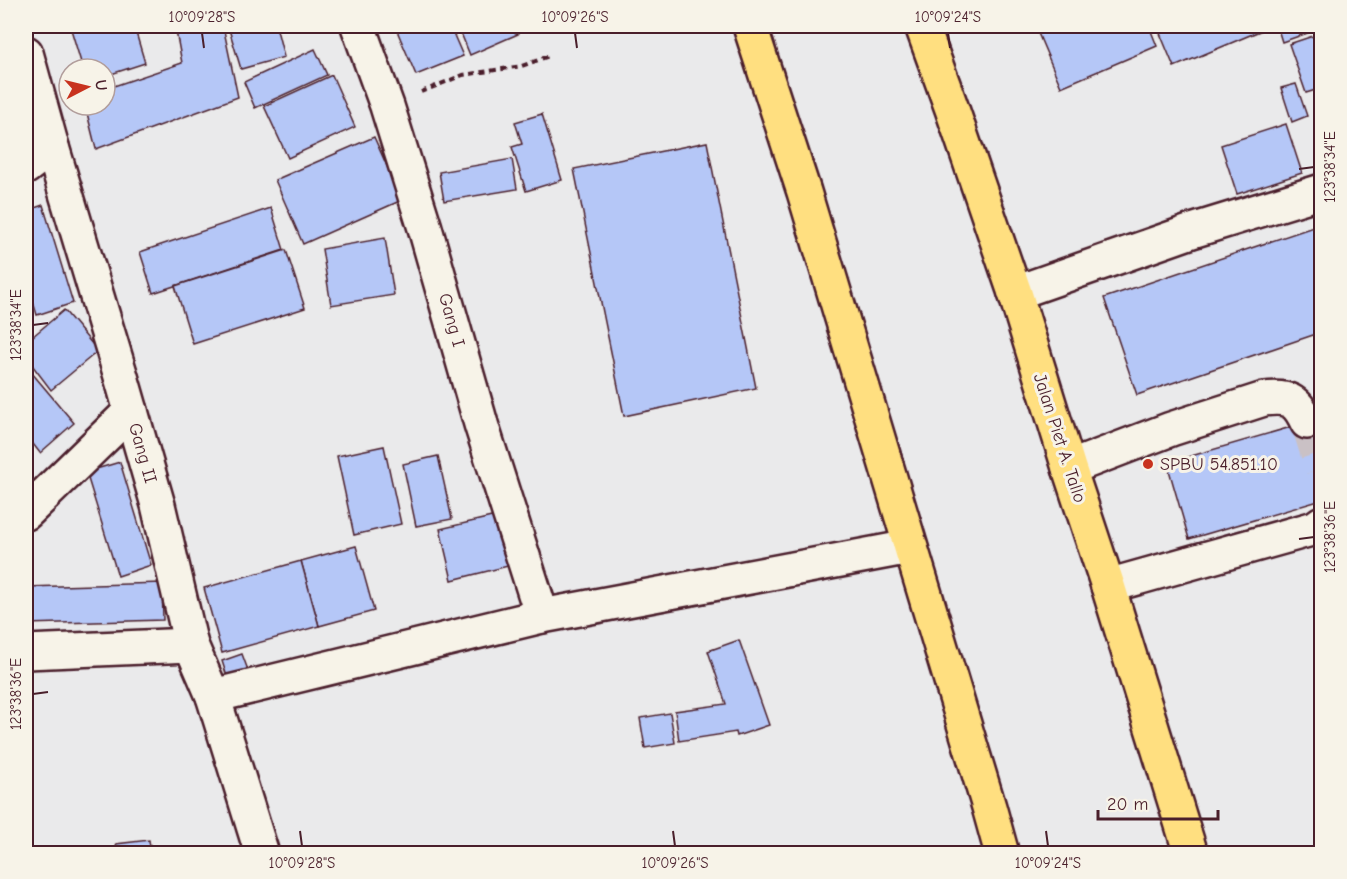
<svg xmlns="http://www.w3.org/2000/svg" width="1347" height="879" font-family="'Comic Neue',sans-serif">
<rect width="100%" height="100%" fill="#eaeaeb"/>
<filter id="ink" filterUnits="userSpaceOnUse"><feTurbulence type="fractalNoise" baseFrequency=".0167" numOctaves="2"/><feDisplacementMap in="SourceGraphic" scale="12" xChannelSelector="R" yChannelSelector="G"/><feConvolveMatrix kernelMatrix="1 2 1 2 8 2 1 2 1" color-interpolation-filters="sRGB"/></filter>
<g filter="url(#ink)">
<g fill="#b5c7f7" stroke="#4a1f2b" stroke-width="1.5">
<path d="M70 26H134L145 63 105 76V69H83Z"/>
<path d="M175 26H223L238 97 96 149 85 105H105V89L182 63Z"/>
<path d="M228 26H276L284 57 241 69Z"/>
<path d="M395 26H450L463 56 416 75Z"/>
<path d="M458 26H515L518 34 470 55Z"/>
<path d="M1035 26H1149L1157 46 1061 87Z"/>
<path d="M1157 26H1260L1262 30 1174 67Z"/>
<path d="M1277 26H1314L1316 30 1282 42Z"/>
<path d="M1322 33V88L1306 93 1289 44Z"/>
<path d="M315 49 327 75 255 108 244 82Z"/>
<path d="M332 75 355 127 288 158 264 106Z"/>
<path d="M1296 84 1307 116 1292 122 1281 88Z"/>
<path d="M542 114 562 180 526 191 512 147 522 144 515 122Z"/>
<path d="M1286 124 1302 173 1237 194 1221 145Z"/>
<path d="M374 137 402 200 303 244 275 180Z"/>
<path d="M707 142 756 388 624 416 574 169Z"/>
<path d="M512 159 517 189 444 201 439 172Z"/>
<path d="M43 205 73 303 37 315 26 279V211Z"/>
<path d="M271 208 284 250 153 293 140 252Z"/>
<path d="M1322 224V332L1137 395 1104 298Z"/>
<path d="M385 238 394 295 331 305 322 249Z"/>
<path d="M286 250 305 308 193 344 175 286Z"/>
<path d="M64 310 98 351 51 390 26 357V342Z"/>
<path d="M26 366 74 423 40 453 26 435Z"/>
<path d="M1322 418V500L1189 539 1167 463Z"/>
<path d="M384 446 401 524 354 535 337 456Z"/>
<path d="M438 456 452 519 416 526 403 464Z"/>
<path d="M120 462 151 565 118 576 86 472Z"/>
<path d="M496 516 508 566 452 580 440 529Z"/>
<path d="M356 546 374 611 319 626 301 561Z"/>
<path d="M301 561 319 626 222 653 204 588Z"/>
<path d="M162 583 163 620 26 624V587Z"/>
<path d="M739 640 769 725 737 736 736 732 679 741 675 711 726 704 708 651Z"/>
<path d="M242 654 252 681 231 689 222 661Z"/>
<path d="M670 713 675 743 645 748 640 718Z"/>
<path d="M149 840 151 854H118L116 844Z"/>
</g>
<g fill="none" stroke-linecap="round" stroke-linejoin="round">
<path stroke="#cac1c5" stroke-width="33" stroke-dasharray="33 16" stroke-linecap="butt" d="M1307 422 1322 469"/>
<g stroke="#4a1f2b" stroke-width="38">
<g id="minor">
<path d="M358 26 387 106 425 228 481 424 542 616"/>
<path d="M26 53 52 147 120 373 158 505 191 645 213 696 262 854"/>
<path d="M26 167 52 147"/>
<path d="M1015 293 1192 231 1322 191"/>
<path d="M1069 468 1171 429 1264 399C1288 396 1297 400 1307 422"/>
<path d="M26 513 131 411"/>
<path d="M1108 586 1315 528 1322 523"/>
<path d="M26 652 191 645"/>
<path d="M213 696 542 616 910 547"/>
</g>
</g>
<g stroke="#4a1f2b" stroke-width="38">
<g id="major">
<path d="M750 26 804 192 989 807 1002 854"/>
<path d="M922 26 952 109 1015 293 1069 468 1108 586 1191 854"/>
</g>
</g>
<path stroke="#4a1f2b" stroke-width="4" stroke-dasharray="6 4.5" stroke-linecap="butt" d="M421 92 463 75 522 66 549 56"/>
<use href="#minor" stroke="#f7f3e8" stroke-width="33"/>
<use href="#major" stroke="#ffdf80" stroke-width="33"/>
</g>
</g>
<path fill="none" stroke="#4a1f2b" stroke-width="2" d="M202 33 204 48M575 33 577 48M948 33 950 48M1299 169 1314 167M33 325 48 323M1299 539 1314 537M33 694 48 692M300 831 302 846M673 831 675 846M1046 831 1048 846"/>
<circle fill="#c8321e" stroke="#f7f3e8" stroke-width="2" cx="1148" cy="464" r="6"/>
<g text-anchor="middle" stroke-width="6" stroke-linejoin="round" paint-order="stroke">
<g font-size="18" fill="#4a1f2b" stroke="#f7f3e8">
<text transform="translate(452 320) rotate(74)" y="6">Gang I</text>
<text transform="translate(1060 438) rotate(72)" y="6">Jalan Piet A. Tallo</text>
<text transform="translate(143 453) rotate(74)" y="6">Gang II</text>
</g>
<g font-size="18" fill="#4a1f2b" stroke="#f7f3e8" text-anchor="start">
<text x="1160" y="470">SPBU 54.851.10</text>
</g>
</g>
<rect width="1347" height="879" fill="none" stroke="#f7f3e8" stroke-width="66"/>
<g transform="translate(87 87) rotate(83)"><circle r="28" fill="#f7f3e8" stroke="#b29e9c" stroke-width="1.5"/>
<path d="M0-4.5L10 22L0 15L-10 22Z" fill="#c8321e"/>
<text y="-9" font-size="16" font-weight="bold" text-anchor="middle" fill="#4a1f2b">U</text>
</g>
<path d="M1098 810v9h120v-9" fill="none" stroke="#4a1f2b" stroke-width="3"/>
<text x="1107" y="810" font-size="18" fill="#4a1f2b" stroke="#f7f3e8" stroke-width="4.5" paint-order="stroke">20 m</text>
<rect x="33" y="33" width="1281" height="813" fill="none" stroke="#4a1f2b" stroke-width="2"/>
<g font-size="15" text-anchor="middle" fill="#4a1f2b">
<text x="202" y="22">10°09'28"S</text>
<text x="575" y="22">10°09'26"S</text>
<text x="948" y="22">10°09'24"S</text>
<text transform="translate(1330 167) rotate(-90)" y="5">123°38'34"E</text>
<text transform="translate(16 325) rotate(-90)" y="5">123°38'34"E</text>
<text transform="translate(1330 537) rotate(-90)" y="5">123°38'36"E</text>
<text transform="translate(16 694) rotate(-90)" y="5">123°38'36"E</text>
<text x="302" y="868">10°09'28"S</text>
<text x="675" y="868">10°09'26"S</text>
<text x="1048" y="868">10°09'24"S</text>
</g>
</svg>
